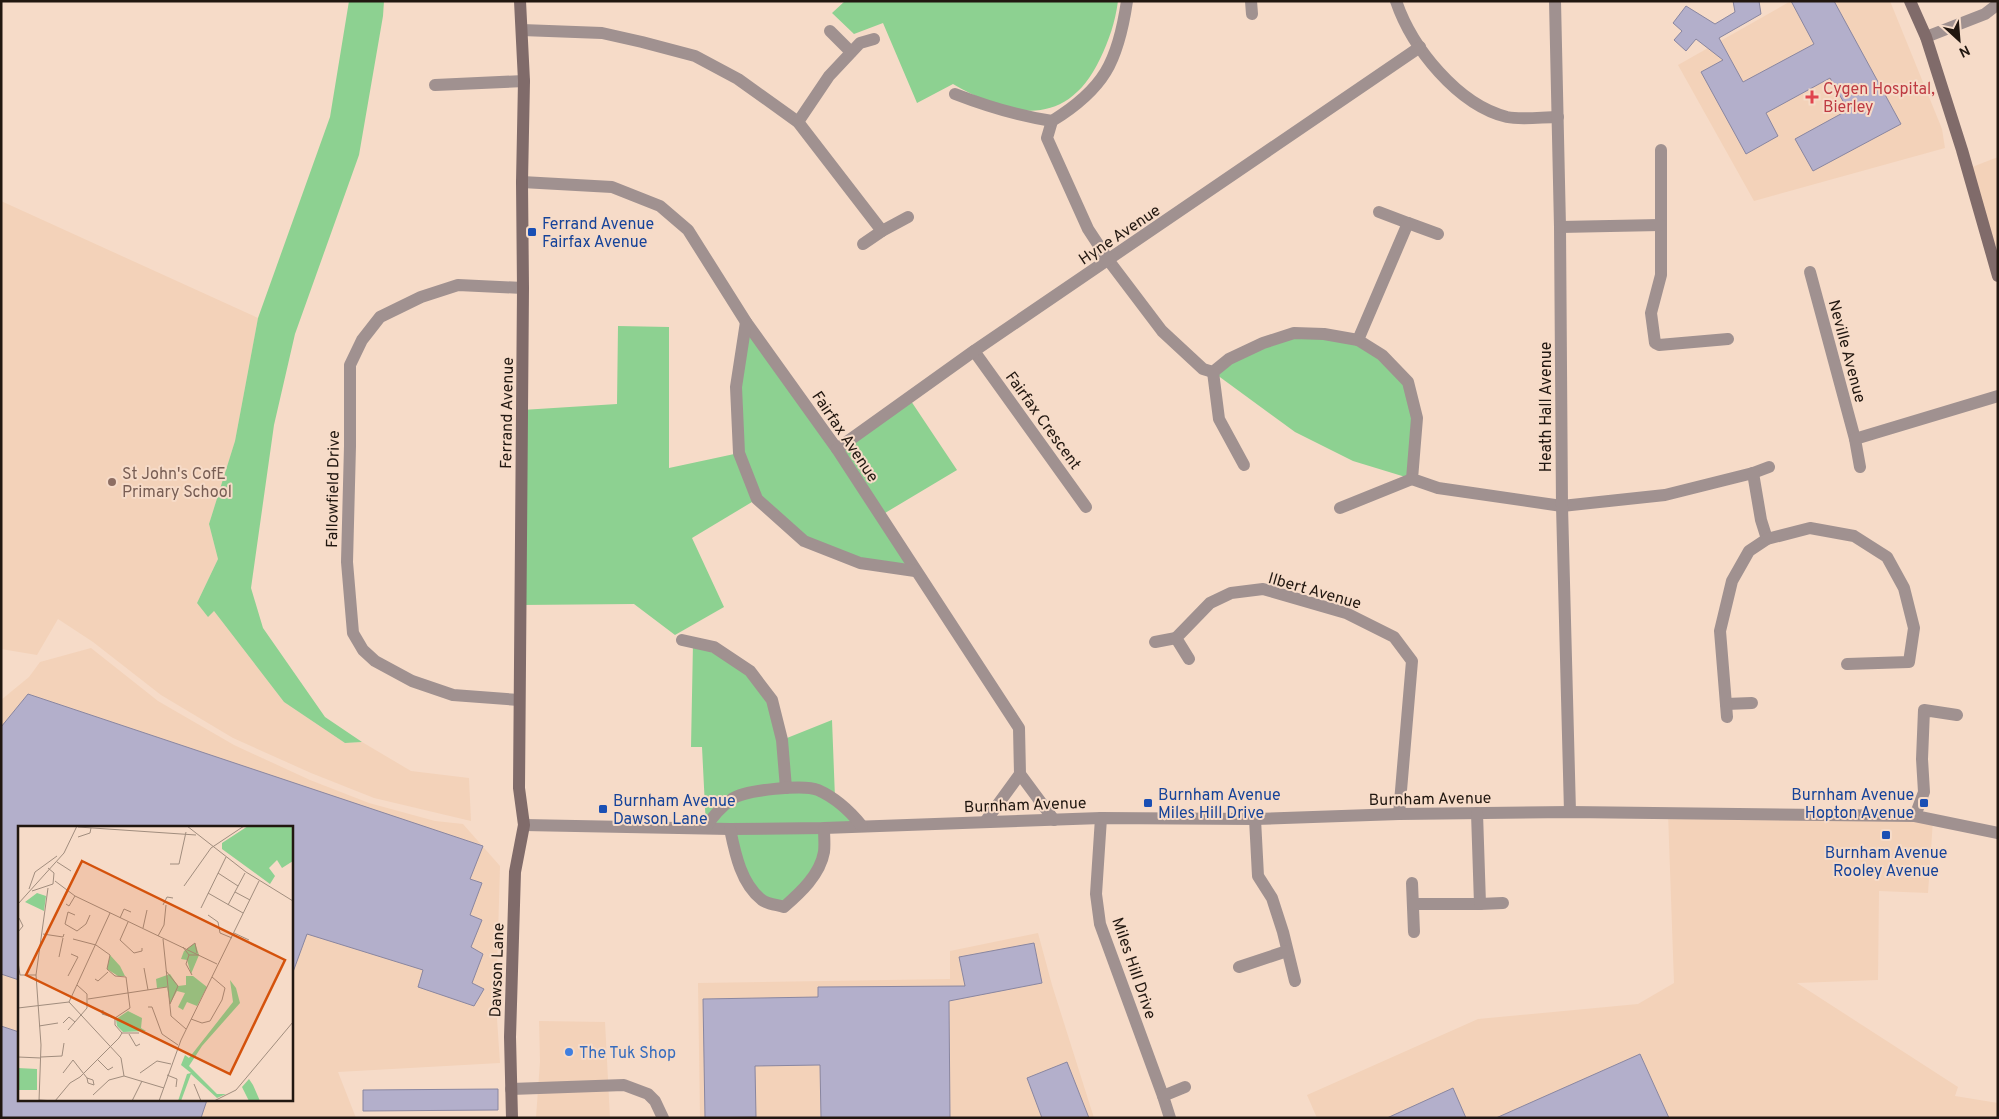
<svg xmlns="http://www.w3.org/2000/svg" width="1999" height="1119" font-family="Overpass,sans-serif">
<rect width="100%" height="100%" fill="#f6dbc8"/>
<g fill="#f3d2b9" fill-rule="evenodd">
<path d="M1791 1H1890L1942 129 1945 148 1754 201 1678 65Z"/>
<path d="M1998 157V244L1989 247 1967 169Z"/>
<path d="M1 201 258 318 235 441 209 524 218 559 197 603 214 611 284 702 345 743 362 742 411 771 469 778 471 821 374 798 311 773 233 738 161 695 93 642 58 619 37 655 1 649Z"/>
<path d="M91 648 158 701 234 745 310 780 369 803 435 821 463 824 500 866 496 1004 500 1063 338 1072 356 1118H1V700L29 677 40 662ZM19 828H291V1100H19Z"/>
<path d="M1668 813 1933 820 1928 893 1879 891 1878 980 1797 983 1958 1087 1955 1096 1998 1103V1118H1317L1307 1095 1478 1019 1638 1004 1674 983Z"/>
<path d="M1038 933 1052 985 1094 1118H700L698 983 950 979V951Z"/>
<path d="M539 1021 605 1022 610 1118H536L540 1062Z"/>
</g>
<g fill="#8dd191">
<path d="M349 1H384L383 16 359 155 295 334 274 425 251 588 263 628 325 717 362 742 345 743 284 702 214 611 208 617 197 603 218 559 209 524 235 441 258 318 330 117Z"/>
<path d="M845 1H1118C1115 23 1109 40 1100 59 1066 130 1010 117 953 84L917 103 883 23 854 34 832 13Z"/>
<path d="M746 322 836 449 909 398 957 470 880 516 915 571 860 563 804 541 757 499 692 538 724 607 675 635 634 604 520 605 522 410 617 404 618 326 669 327V468L739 453 736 387Z"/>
<path d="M1294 333 1358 340 1408 382 1417 418 1412 479 1353 461 1295 432 1213 372Z"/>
<path d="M693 643 750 671 772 700 782 740 832 720 835 798 862 826 824 828V853L784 907 762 900 744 879 730 829 706 827 702 747H691Z"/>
</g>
<g fill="#b3afcb" stroke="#8986a0">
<path d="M1733 1H1759L1761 14 1719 38 1743 82 1814 44 1791 1H1834L1901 124 1813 171 1795 139 1848 110 1830 78 1766 113 1778 136 1746 154 1701 72 1723 60 1696 39 1686 51 1674 40 1682 31 1673 23 1686 6 1715 24 1735 12Z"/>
<path d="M28 694 483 846 470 879 482 883 470 915 482 920 471 947 483 954 472 983 484 989 474 1006 418 987 423 970 307 934 293 972 291 971V828H19V980L1 974V727Z"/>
<path d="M1034 943 1042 983 949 1001 950 1118H821L820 1065 755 1066 756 1117 705 1118 703 999 818 997V987L965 986 959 957Z"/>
<path d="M1 1026 19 1032V1100H207L201 1118H1Z"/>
<path d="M1640 1054 1669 1118H1496Z"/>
<path d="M1067 1062 1089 1118H1042L1027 1078Z"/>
<path d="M1453 1088 1466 1118H1387Z"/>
<path d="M498 1089V1110L363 1111V1090Z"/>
</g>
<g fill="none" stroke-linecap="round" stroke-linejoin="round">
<g stroke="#a09190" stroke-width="12">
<path d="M1127 1C1118 62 1104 89 1052 121L1047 138 1088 229 1109 261 1162 331 1203 369 1213 372 1229 359 1263 343 1294 333 1324 334 1358 340 1382 355 1408 382 1417 418 1412 479 1438 488 1562 506 1665 495 1753 473 1769 467"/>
<path d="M1251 1 1252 14"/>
<path d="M1396 1C1412 48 1458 105 1507 117 1521 120 1543 117 1558 117"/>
<path d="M1555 1 1560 227 1562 506 1570 812"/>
<path d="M522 30 602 33 642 42 695 56 738 79 798 122 882 231 908 217"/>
<path d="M830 31 851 52"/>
<path d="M1926 37 1985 14 1998 4"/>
<path d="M435 85 524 81"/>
<path d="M955 94C986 106 1019 116 1052 121"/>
<path d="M798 122 829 76 860 43 874 39"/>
<path d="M1661 150V275L1651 313 1655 343 1659 345 1728 339"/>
<path d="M522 182 612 187 660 206 688 230 746 322 837 449 1019 728 1020 774 1054 820"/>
<path d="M1379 212 1408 223"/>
<path d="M1560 227 1660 225"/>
<path d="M863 244 882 231"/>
<path d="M1810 272 1855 439"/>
<path d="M746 322 736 387 739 453 757 499 804 541 860 563 915 571"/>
<path d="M1358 340 1408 223 1438 234"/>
<path d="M974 351 1086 507"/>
<path d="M1213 372 1219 419 1244 465"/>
<path d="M837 449 974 351 1420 47"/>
<path d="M1860 467 1855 439 1998 396"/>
<path d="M1753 473 1761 520 1767 539"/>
<path d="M1340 508 1412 479"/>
<path d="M682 640 714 647 750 671 772 700 782 740 786 788"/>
<path d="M1155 642 1176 638"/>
<path d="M1189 659 1176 638 1210 603 1231 593 1263 589 1346 613 1394 637 1412 661 1399 814"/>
<path d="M519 700 453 695 412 681 375 661 363 650 353 633 347 562 350 446V365L362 340 380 317 421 297 458 285 523 288"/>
<path d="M1726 704 1752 703"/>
<path d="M1727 717 1720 631 1732 581 1749 551 1767 539 1810 528 1854 536 1887 557 1904 588 1914 628 1909 662 1847 664"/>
<path d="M1915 816 1924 792 1922 759 1924 710 1957 715"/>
<path d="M1101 818 1096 894 1100 924 1163 1096"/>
<path d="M1255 819 1258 876 1272 898 1283 932 1295 981"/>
<path d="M985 822 1020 774"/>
<path d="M524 825 730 829 824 828 1101 818 1255 819 1399 814 1570 812 1915 816 1998 833"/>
<path d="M706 827C713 816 721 807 732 799 745 790 804 784 818 790 836 798 850 811 862 826"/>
<path d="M730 829C735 853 741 884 762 900 767 904 778 905 784 907 800 893 820 875 824 852 825 845 824 836 824 828"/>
<path d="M1412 883 1414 932"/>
<path d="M1413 904H1480L1477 813"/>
<path d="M1480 904 1503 903"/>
<path d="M1239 967 1287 951"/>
<path d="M511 1089 624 1085 648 1094 655 1101 663 1118"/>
<path d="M1170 1118 1163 1096 1185 1087"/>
</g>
<g stroke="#806b6a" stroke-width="12">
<path d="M1910 1 1926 37 1962 150 1998 276"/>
<path d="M512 1118 510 1037 515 872 524 825 519 788 523 288 522 182 524 81 520 1"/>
</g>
</g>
<path fill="#e0444e" stroke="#f6dbc8" stroke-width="2" d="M1809.5 89.5h5v5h5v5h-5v5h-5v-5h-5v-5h5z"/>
<g fill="#1a4fb4" stroke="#f6dbc8" stroke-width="2">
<rect x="527" y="227" width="10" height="10" rx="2.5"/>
<rect x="1143" y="798" width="10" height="10" rx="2.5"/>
<rect x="1919" y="798" width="10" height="10" rx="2.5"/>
<rect x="598" y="804" width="10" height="10" rx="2.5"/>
<rect x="1881" y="830" width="10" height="10" rx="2.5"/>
</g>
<circle fill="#8d6e63" stroke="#f6dbc8" stroke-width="2" cx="112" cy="482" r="5"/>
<circle fill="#3f7fe0" stroke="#f6dbc8" stroke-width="2" cx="569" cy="1052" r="5"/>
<g text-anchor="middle" stroke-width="4" stroke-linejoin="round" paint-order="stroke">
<g font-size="16" fill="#be3a42" stroke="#f6dbc8" text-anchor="start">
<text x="1823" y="94">Cygen Hospital,<tspan x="1823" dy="18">Bierley</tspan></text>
</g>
<g font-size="16" fill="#164399" stroke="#f6dbc8" text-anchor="start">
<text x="542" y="229">Ferrand Avenue<tspan x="542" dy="18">Fairfax Avenue</tspan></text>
<text x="1158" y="800">Burnham Avenue<tspan x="1158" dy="18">Miles Hill Drive</tspan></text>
<text x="1914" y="800" text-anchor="end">Burnham Avenue<tspan x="1914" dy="18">Hopton Avenue</tspan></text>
<text x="613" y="806">Burnham Avenue<tspan x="613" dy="18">Dawson Lane</tspan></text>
<text x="1886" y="858" text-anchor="middle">Burnham Avenue<tspan x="1886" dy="18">Rooley Avenue</tspan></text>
</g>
<g font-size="16" fill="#211710" stroke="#f6dbc8">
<text transform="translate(1119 234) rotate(-34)" y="6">Hyne Avenue</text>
<text transform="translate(1848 351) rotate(75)" y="6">Neville Avenue</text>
<text transform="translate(1545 407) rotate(-90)" y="6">Heath Hall Avenue</text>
<text transform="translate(506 413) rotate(-89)" y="6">Ferrand Avenue</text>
<text transform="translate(1044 420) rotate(54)" y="6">Fairfax Crescent</text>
<text transform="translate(846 436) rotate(56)" y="6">Fairfax Avenue</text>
<text transform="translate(332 489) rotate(-89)" y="6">Fallowfield Drive</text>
<text transform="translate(1315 590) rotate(16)" y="6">Ilbert Avenue</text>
<text transform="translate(1430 798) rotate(-1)" y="6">Burnham Avenue</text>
<text transform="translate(1025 804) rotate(-2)" y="6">Burnham Avenue</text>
<text transform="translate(1135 968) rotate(71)" y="6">Miles Hill Drive</text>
<text transform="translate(496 970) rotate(-88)" y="6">Dawson Lane</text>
</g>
<g font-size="16" fill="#785e54" stroke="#f6dbc8" text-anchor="start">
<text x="122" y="479">St John's CofE<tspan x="122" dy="18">Primary School</tspan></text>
</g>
<g font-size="16" fill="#366cbe" stroke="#f6dbc8" text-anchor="start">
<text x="579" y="1058">The Tuk Shop</text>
</g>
</g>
<g transform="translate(18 826)">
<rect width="275" height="275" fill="#f6dbc8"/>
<path d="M230 0H275V35L264 42 259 34 251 42 257 50 252 58 204 23V17ZM19 67 28 70 26 85 7 76ZM177 117 181 129 173 148 169 134 163 133 166 125ZM92 129 102 140 107 150H100L89 143ZM152 148 160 160 168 159V150H175L189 161 179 180 169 176 165 184 160 181 167 167 159 165 152 178 149 161 139 162 138 153ZM212 154 218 162 222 177 184 220 171 240 199 268H208L199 272 173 248 163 275H160L169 248 173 247 163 239 167 229 171 232 215 176ZM110 185 124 192 123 202 128 205 105 206 99 200 98 193ZM0 242 19 243V264H0ZM231 253 235 259 242 275H231L224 261Z" fill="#8dd191"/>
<path fill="none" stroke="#a18d7e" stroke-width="1" d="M169 0 228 46 275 75M60 1 178 9M60 11 72 7 73 2M39 36 53 45M152 38H161L168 6M200 47 220 60M37 55 57 70 199 138M166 60 193 22 226 0M11 63 17 46 39 30M14 65 35 58 36 47 30 42M217 66 232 74M190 67 225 87M0 78 46 27 59 0M48 78 51 80 57 70M145 79 149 71 155 72M210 79 227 47M183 82 208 31M57 89 50 86 47 98 59 105 68 98 72 89M190 89 200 96 202 107 214 112M102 92 106 83 113 86M110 96 102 114 116 127 124 125V122M125 102 129 84M0 106 5 100 1 92M216 107 231 114M25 108 45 111 46 108M140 110 146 99 148 79M145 113 153 190 168 203M165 121 171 129H181M169 123 177 117 179 127M171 129 168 138 174 149M41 131 45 112M0 136 2 149H18M126 142 130 164M148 145 160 160 152 178M50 150 60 131 53 128M77 153 80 155 90 146M70 173 149 161M51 176 92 87M130 181H134L144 208 160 219M0 182 51 176 103 232 106 250M85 184 84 188 97 192M173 193 184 197 192 195 204 174 207 162 194 151M45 197 51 191 57 196M21 200 40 197M50 204 69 182V168L59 159M104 207H121M111 208 118 220 122 218M0 231 23 232M23 231 44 230 46 217M80 234 90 244 95 241M45 247 55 234 69 252 75 254 76 259 70 257 69 252M122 247 139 235 153 238M149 249 159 253 158 261M176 258 183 275M75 269 91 254 106 250 146 262M21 274 37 275M21 275 23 219 18 149 30 62M37 275 52 257 62 251 101 212 104 207 97 199V192L112 182 108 151 97 150 89 143 92 129 78 119 55 113M114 275 124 255M141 275 163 214 241 55M196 275 218 264 275 196"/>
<path fill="#d4520c" fill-opacity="0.15" stroke="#d4520c" stroke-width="2.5" d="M64 35 267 134 212 248 8 149Z"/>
<rect width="275" height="275" fill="none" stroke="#211710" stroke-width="2.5"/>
</g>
<rect width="1999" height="1119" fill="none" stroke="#211710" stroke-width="5"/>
<g transform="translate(1959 40) rotate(154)" stroke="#f6dbc8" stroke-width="4" paint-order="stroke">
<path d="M0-4L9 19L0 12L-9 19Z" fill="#211710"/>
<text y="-8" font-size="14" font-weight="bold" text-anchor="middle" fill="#211710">N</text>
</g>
</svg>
